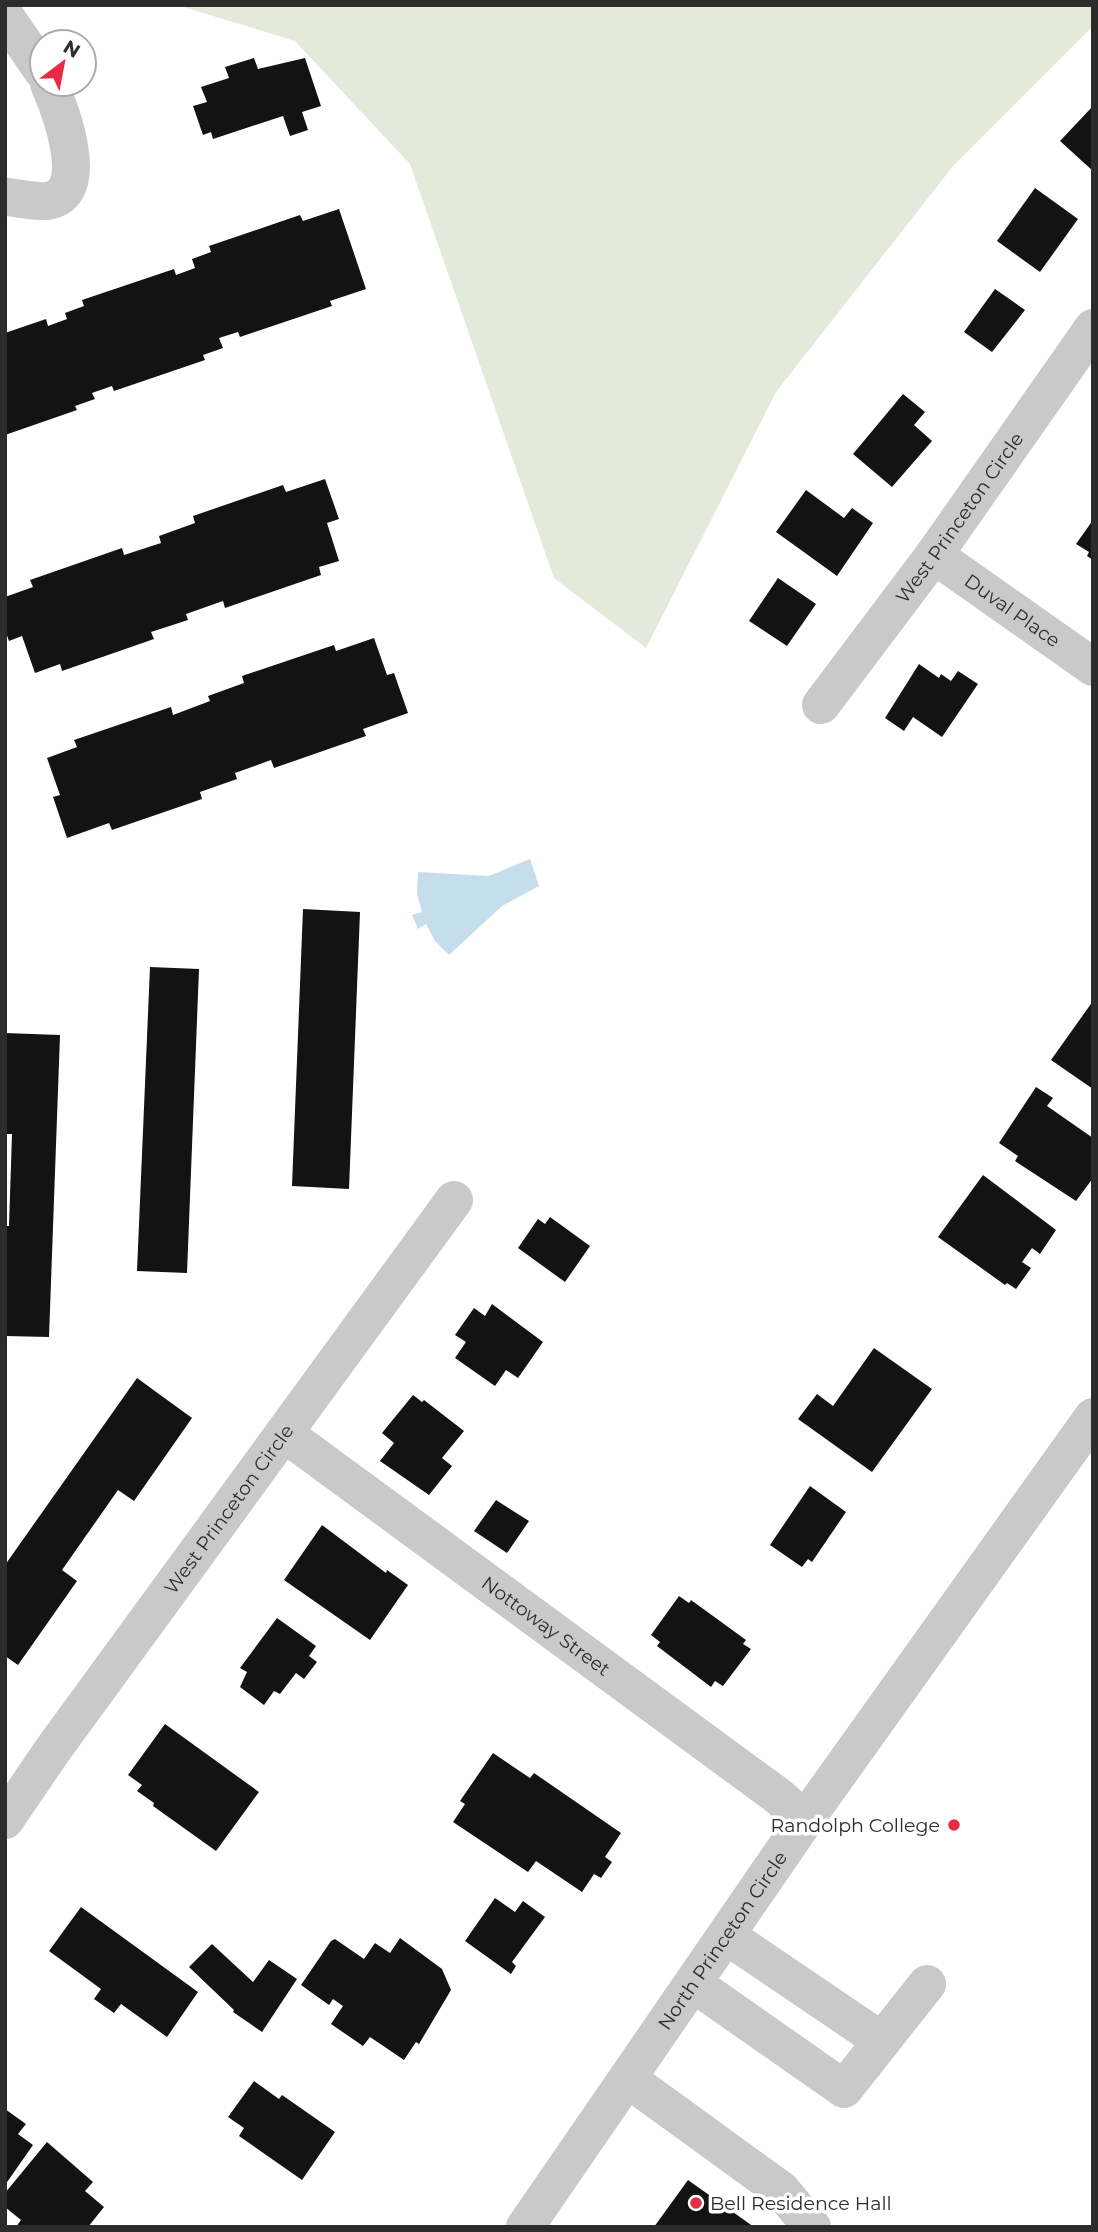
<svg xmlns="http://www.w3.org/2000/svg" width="1098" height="2232" font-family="Montserrat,sans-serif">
<rect width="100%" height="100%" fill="#fff"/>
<path fill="#e3ead9" d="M177 5H1093V26L953 166 776 392 646 648 554 578 410 164 295 41Z"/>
<path fill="#c4deeb" d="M530 859 539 886 502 906 449 955 435 941 426 924 418 929 412 915 422 912 417 894 418 872 489 876Z"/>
<g fill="#131313">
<path d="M254 58 258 69 305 58 321 106 302 112 308 130 290 136 283 116 213 139 211 132 203 135 193 106 207 102 201 87 229 78 225 67Z"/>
<path d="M1093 106V171L1060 141Z"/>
<path d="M1035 188 1078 219 1040 272 997 241Z"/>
<path d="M339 209 366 289 330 301 332 306 240 337 238 332 219 338 223 348 203 355 205 360 114 391 112 386 92 393 95 399 75 406 77 410 5 435V333L46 319 48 326 67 319 65 313 84 306 82 300 174 269 176 275 195 268 192 259 211 252 209 246 300 215 303 221Z"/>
<path d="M995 289 1025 310 992 352 964 332Z"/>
<path d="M903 394 925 412 914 425 932 441 892 487 853 454Z"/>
<path d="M325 479 339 519 327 523 339 561 319 567 321 575 225 608 223 601 186 614 188 620 151 632 154 639 62 671 60 664 35 673 22 636 9 641 5 630V597L33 587 30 580 122 548 124 555 161 543 159 536 195 523 193 516 283 485 286 492Z"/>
<path d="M806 490 844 518 852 508 873 523 837 576 776 532Z"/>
<path d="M1093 520V560L1087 556 1089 552 1076 544Z"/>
<path d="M778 578 816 604 787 646 749 621Z"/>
<path d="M374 638 387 675 394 673 408 713 363 729 366 736 274 768 271 760 235 773 237 779 200 792 202 799 112 830 109 823 67 838 53 797 60 795 47 758 77 747 74 740 171 707 173 715 210 701 208 696 244 683 242 676 334 645 336 651Z"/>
<path d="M919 664 939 678 941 674 951 681 958 671 978 684 942 737 913 717 904 731 885 718Z"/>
<path d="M303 909 360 912 349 1189 292 1186Z"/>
<path d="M150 967 199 969 187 1273 137 1271Z"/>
<path d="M1093 1001V1089L1051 1060Z"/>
<path d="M5 1033 60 1035 49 1337 5 1336V1226H9L12 1134H5Z"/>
<path d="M1036 1087 1053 1098 1047 1106 1093 1138V1178L1076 1201 1015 1161 1018 1156 999 1143Z"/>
<path d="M983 1175 1056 1230 1040 1254 1032 1248 1022 1262 1031 1268 1016 1289 1007 1283 1005 1285 938 1237Z"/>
<path d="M550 1217 590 1246 565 1282 518 1248 538 1219 545 1224Z"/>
<path d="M492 1304 543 1342 518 1378 506 1370 495 1386 455 1358 466 1342 455 1335 474 1308 485 1316Z"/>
<path d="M874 1348 932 1389 872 1472 798 1419 817 1394 833 1406Z"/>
<path d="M137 1378 192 1418 134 1501 118 1490 62 1570 77 1581 18 1665 5 1656V1565Z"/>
<path d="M413 1395 422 1402 424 1400 464 1431 442 1458 452 1466 429 1495 380 1461 394 1443 382 1433Z"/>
<path d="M810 1486 846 1512 812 1562 808 1559 802 1567 770 1545Z"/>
<path d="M496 1500 529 1521 507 1553 474 1531Z"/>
<path d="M322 1525 386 1573 387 1570 408 1585 370 1640 284 1580Z"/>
<path d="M679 1596 689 1603 691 1600 746 1640 743 1644 751 1649 723 1686 715 1681 711 1687 657 1646 660 1642 651 1635Z"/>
<path d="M277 1618 316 1646 309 1656 317 1662 304 1679 296 1673 280 1694 274 1691 264 1705 240 1687 247 1672 240 1668Z"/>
<path d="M165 1724 259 1792 216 1851 153 1806 154 1803 137 1791 142 1785 128 1775Z"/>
<path d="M493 1753 530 1778 534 1773 621 1833 605 1857 612 1862 601 1878 594 1874 582 1892 536 1861 528 1872 453 1822 465 1804 460 1801Z"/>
<path d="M495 1898 515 1912 523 1901 545 1917 512 1962 516 1966 511 1974 465 1941Z"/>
<path d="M81 1907 198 1992 167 2037 121 2004 114 2013 94 1999 101 1989 49 1951Z"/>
<path d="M400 1938 442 1969 451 1990 419 2044 416 2042 404 2060 370 2037 363 2046 331 2024 343 2006 333 1999 329 2005 301 1985 331 1941 335 1939 364 1959 375 1943 390 1953Z"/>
<path d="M212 1944 253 1982 269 1960 297 1979 262 2032 233 2012 234 2010 189 1967Z"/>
<path d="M254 2081 279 2099 282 2095 335 2132 302 2180 239 2136 244 2128 228 2117Z"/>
<path d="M5 2109 26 2124 18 2134 33 2145 5 2185Z"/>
<path d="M47 2142 93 2182 85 2191 104 2207 88 2227H16L21 2220 5 2207V2193Z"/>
<path d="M688 2180 754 2227H654Z"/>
</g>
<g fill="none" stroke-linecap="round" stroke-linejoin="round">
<g stroke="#c9c9c9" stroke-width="38">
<path d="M5 16 42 70"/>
<path d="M7 197C19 198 34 202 46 201 94 196 60 109 49 84"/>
<path id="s1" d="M934 555 1093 667"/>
<path id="s2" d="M821 705 934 555 1093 328"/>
<path id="s3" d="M285 1434 778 1796 805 1820"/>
<path id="s4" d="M5 1820 52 1751 454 1200"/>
<path d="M727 1936 882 2041"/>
<path d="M694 1984 844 2089 927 1984"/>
<path d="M628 2079 781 2190 812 2227"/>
<path id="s5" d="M525 2227 805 1820 1093 1417"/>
</g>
</g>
<g fill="#e62b43" stroke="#fff" stroke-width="2.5">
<circle cx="954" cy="1825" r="7"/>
<circle cx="696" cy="2203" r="7"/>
</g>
<g text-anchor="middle" stroke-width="7" stroke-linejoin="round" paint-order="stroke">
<g font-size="19" fill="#2c2c2c" stroke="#fff">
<text dy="7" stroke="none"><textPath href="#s2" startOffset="233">West Princeton Circle</textPath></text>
<text dy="7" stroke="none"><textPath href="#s1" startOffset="96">Duval Place</textPath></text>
<text dy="7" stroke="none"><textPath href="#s4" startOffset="383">West Princeton Circle</textPath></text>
<text dy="7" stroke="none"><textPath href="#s3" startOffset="324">Nottoway Street</textPath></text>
<text dy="7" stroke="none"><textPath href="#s5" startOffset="348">North Princeton Circle</textPath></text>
</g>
<g font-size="19" fill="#2c2c2c" stroke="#fff" text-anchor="end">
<text x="940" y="1832">Randolph College</text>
<text x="710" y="2210" text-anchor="start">Bell Residence Hall</text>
</g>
</g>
<rect width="1098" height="2232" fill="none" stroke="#2c2c2c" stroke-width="14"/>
<g transform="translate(63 63) rotate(32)"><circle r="33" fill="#ffffff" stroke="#ababab" stroke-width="2"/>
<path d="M0-5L12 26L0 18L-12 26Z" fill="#e62b43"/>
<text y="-10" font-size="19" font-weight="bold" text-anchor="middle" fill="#2c2c2c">N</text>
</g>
</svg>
